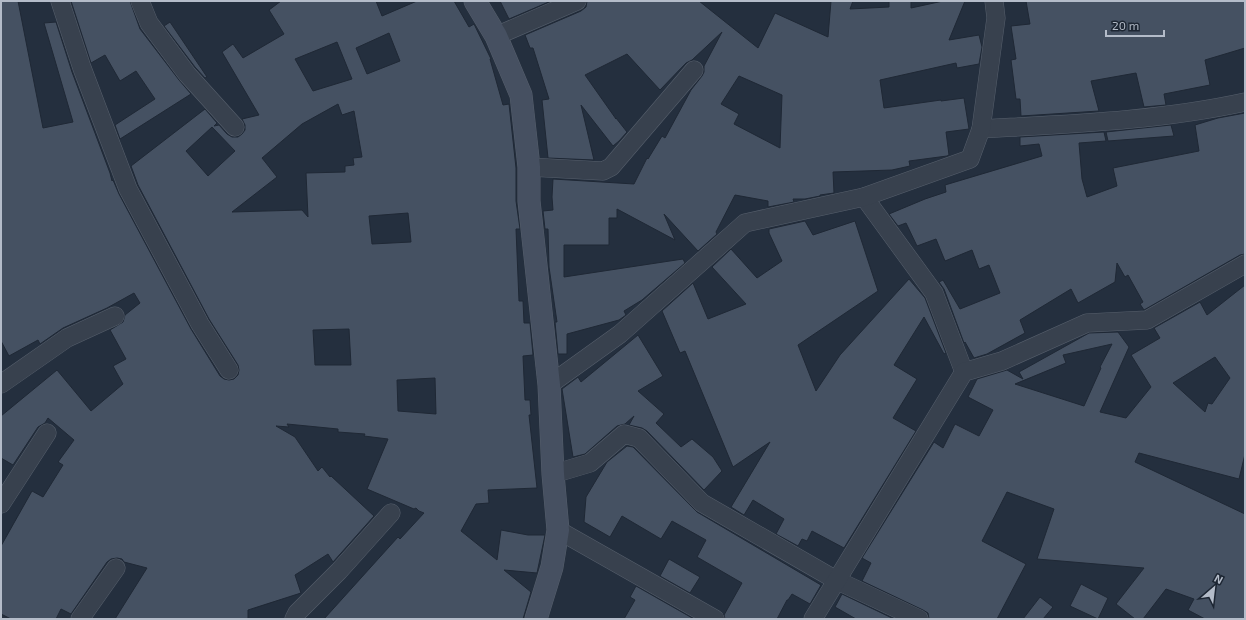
<svg xmlns="http://www.w3.org/2000/svg" width="1246" height="620" font-family="'Exo 2',sans-serif">
<rect width="100%" height="100%" fill="#242f3e"/>
<g fill="#455162" stroke="#1f2835" fill-rule="evenodd">
<path d="M1 1H18L43 128 73 122 44 23 56 22 72 72 110 173 112 181 113 180 119 194 191 329 220 376 224 379 229 380 234 379 238 375 239 370 238 365 209 319 138 185 131 166 205 109 217 123 214 126 219 125 227 134 232 137H238L242 134 245 130V125L242 119 259 115 222 52 233 44 243 58 284 34 269 10 281 1H376L382 16 417 1H454L469 27 474 24 491 59H490L503 105 509 104 516 168V201L520 229H516L519 301H523L524 323H530L533 355 523 356 525 400H530L531 415H529L537 488 488 490 489 503 476 504 461 531 497 560 501 530 528 535H545L537 573 504 570 531 592 523 619H324L398 537 400 539 424 513 419 511 416 508 414 509 367 489 388 439 364 436 365 434 338 432V429L287 424 289 427 276 426 295 437 318 471 322 467 330 477 331 476 374 516 333 562 328 554 295 575 301 593 248 610V619H115L147 568 124 562 122 559 117 558 111 559 107 562 71 614 61 609 56 619H11L1 614V546L32 491 43 497 63 465 58 462 74 440 48 418 45 423 38 427 13 465 1 458V416L57 370 91 411 123 384 113 366 126 359 110 330 123 322 125 315 140 303 134 293 107 308 63 328 40 344 38 340 9 356 1 341ZM389 33 400 61 367 74 356 48ZM337 42 352 79 313 91 295 59ZM338 104 342 115 354 111 362 157 353 158 354 165 345 166V172L306 173 308 217 302 210 232 212 277 177 262 158 302 124ZM212 127 235 151 208 176 186 151ZM408 213 411 242 372 244 369 216ZM349 329 351 365H315L313 330ZM435 378 436 414 398 411 397 380Z"/>
<path d="M71 1H130L140 29 179 80 191 94 120 139 115 125 155 99 136 71 120 81 105 55 91 63Z"/>
<path d="M500 1H551L509 19Z"/>
<path d="M587 1H699L758 48 775 13 828 37 831 1H853L850 9 889 7V1H911V8L943 1H965L949 40 979 35 982 47 979 64 957 68 956 63 880 80 884 108 941 100V101L964 98 969 129 946 132 949 155 947 156 909 161 910 166 892 170 833 172 834 193 820 195V196L805 199H793L794 202 768 207V201L735 195 716 232 717 234 698 251 664 214 675 240 617 209V218H609V245H564V277L683 259 685 263 642 300 624 311 626 315 619 320 567 334V354H558L555 322H557L549 267 548 229H545L543 211 553 210 552 197 553 179 634 184 647 158 648 159 662 136 665 138 691 90 702 76 704 72V66L722 32 692 60 686 63 660 90 627 54 585 75 616 119V118L627 132 619 141 613 146 581 105 594 160 548 158 542 100 549 99 533 48H530L525 35 581 11 586 7ZM739 76 782 95 780 148 734 124 739 114 721 104Z"/>
<path d="M1026 1H1245V48L1205 60 1210 85 1164 94 1166 105 1144 107 1136 73 1091 81 1099 111 1021 116 1020 99H1016L1011 60 1016 59 1011 26 1030 24Z"/>
<path d="M170 22 207 77 205 78 195 67 164 26Z"/>
<path d="M1245 113V254L1240 255 1144 310 1140 304 1143 302 1128 275 1125 277 1117 263 1115 282 1078 303 1071 289 1020 320 1025 333 987 354 974 358 965 342 964 343 944 289 939 282 943 280 960 309 1000 293 989 265 979 269 972 250 945 261 936 239 917 246 906 223 898 226 889 214 925 199 946 192 945 185 1042 156 1039 144 1020 146V137L1104 132 1106 141 1079 143 1082 179 1087 197 1117 186 1113 168 1199 151 1195 125 1218 118Z"/>
<path d="M1171 125 1174 136 1108 141 1106 132Z"/>
<path d="M805 221 813 235 855 221 878 291 798 345 816 391 840 355 909 279 925 298 946 353 944 354 924 317 894 365 917 379 893 418 916 431 844 548 812 531 807 541 802 539 798 546 776 534 784 519 753 500 744 515 731 507 770 442 733 467 685 351 680 353 662 311 693 283 708 319 746 304 712 267 731 249 757 278 782 261 769 233V229Z"/>
<path d="M1245 285V454L1239 479 1139 453 1135 462 1245 514V619H1205L1188 610 1194 599 1166 589 1143 619H1135L1116 604 1144 568 1037 559 1054 509 1007 492 982 541 1026 564 997 619H929L928 613 923 610 862 581 871 563 862 558 934 442 943 448 955 424 979 436 993 410 968 397 977 379 1007 370 1023 379 1019 372 1080 338 1089 333 1118 332 1129 347 1100 412 1126 418 1151 387 1131 355 1160 338 1154 328 1200 302 1207 315ZM1112 344 1100 367 1101 368 1084 406 1015 384 1066 363 1063 355ZM1215 357 1230 378 1212 404 1208 403 1205 412 1173 383Z"/>
<path d="M638 335 663 376 638 391 664 414 656 423 681 447 692 439 713 457 722 471 704 490 647 431 642 428 629 425 634 416 625 424 617 426 585 454 573 457 562 389 578 377 581 382Z"/>
<path d="M627 446 633 447 697 512 821 585 810 604 792 594 788 600H787L777 619H725L724 615 742 583 697 557 706 540 672 521 661 539 622 516 610 537 584 522 586 497 607 462Z"/>
<path d="M669 559 700 577 690 593 660 576Z"/>
<path d="M1081 584 1108 598 1098 619 1070 606Z"/>
<path d="M636 586 694 619H624L635 600 630 597Z"/>
<path d="M842 594 894 619H856L835 607Z"/>
<path d="M1040 597 1053 607 1043 619H1023Z"/>
</g>
<g fill="none" stroke-linecap="round" stroke-linejoin="round">
<g stroke="#565f6c" stroke-width="19">
<g id="street">
<path d="M60 1 82 68 128 189 200 324 229 370"/>
<path d="M140 1 149 23 187 74 235 127"/>
<path d="M496 36 577 1"/>
<path d="M981 129C1069 124 1158 121 1245 102"/>
<path d="M529 167 603 171 611 167 694 70"/>
<path d="M864 197 934 293 964 372"/>
<path d="M1 384 67 338 115 316"/>
<path d="M549 385 620 334 745 223 864 197 970 159 981 129 996 18 994 1"/>
<path d="M553 474 590 463 624 434 639 438 702 503 836 580 919 619"/>
<path d="M1 504 47 433"/>
<path d="M558 530 715 619"/>
<path d="M80 619 116 568"/>
<path d="M294 619 297 613 339 571 391 513"/>
<path d="M813 619 964 372 1002 361 1087 323 1147 320 1245 264"/>
</g>
</g>
<g stroke="#565f6c" stroke-width="23">
<path id="secondary" d="M475 1 496 36 521 95 529 167V201L549 385 553 474 558 530 552 567 536 619"/>
</g>
<use href="#street" stroke="#38414e" stroke-width="18"/>
<use href="#secondary" stroke="#465061" stroke-width="22"/>
</g>
<rect width="1246" height="620" fill="none" stroke="#b4bcc9" stroke-width="4"/>
<g transform="translate(1214 588) rotate(28)" stroke="#1d2633" stroke-width="3" paint-order="stroke">
<path d="M0-3L7 15L0 10L-7 15Z" fill="#b4bcc9"/>
<text y="-6" font-size="11" font-weight="bold" text-anchor="middle" fill="#b4bcc9">N</text>
</g>
<path d="M1106 30v6h58v-6" fill="none" stroke="#b4bcc9" stroke-width="2"/>
<text x="1112" y="30" font-size="12" fill="#b4bcc9" stroke="#1d2633" stroke-width="3" paint-order="stroke">20 m</text>
</svg>
